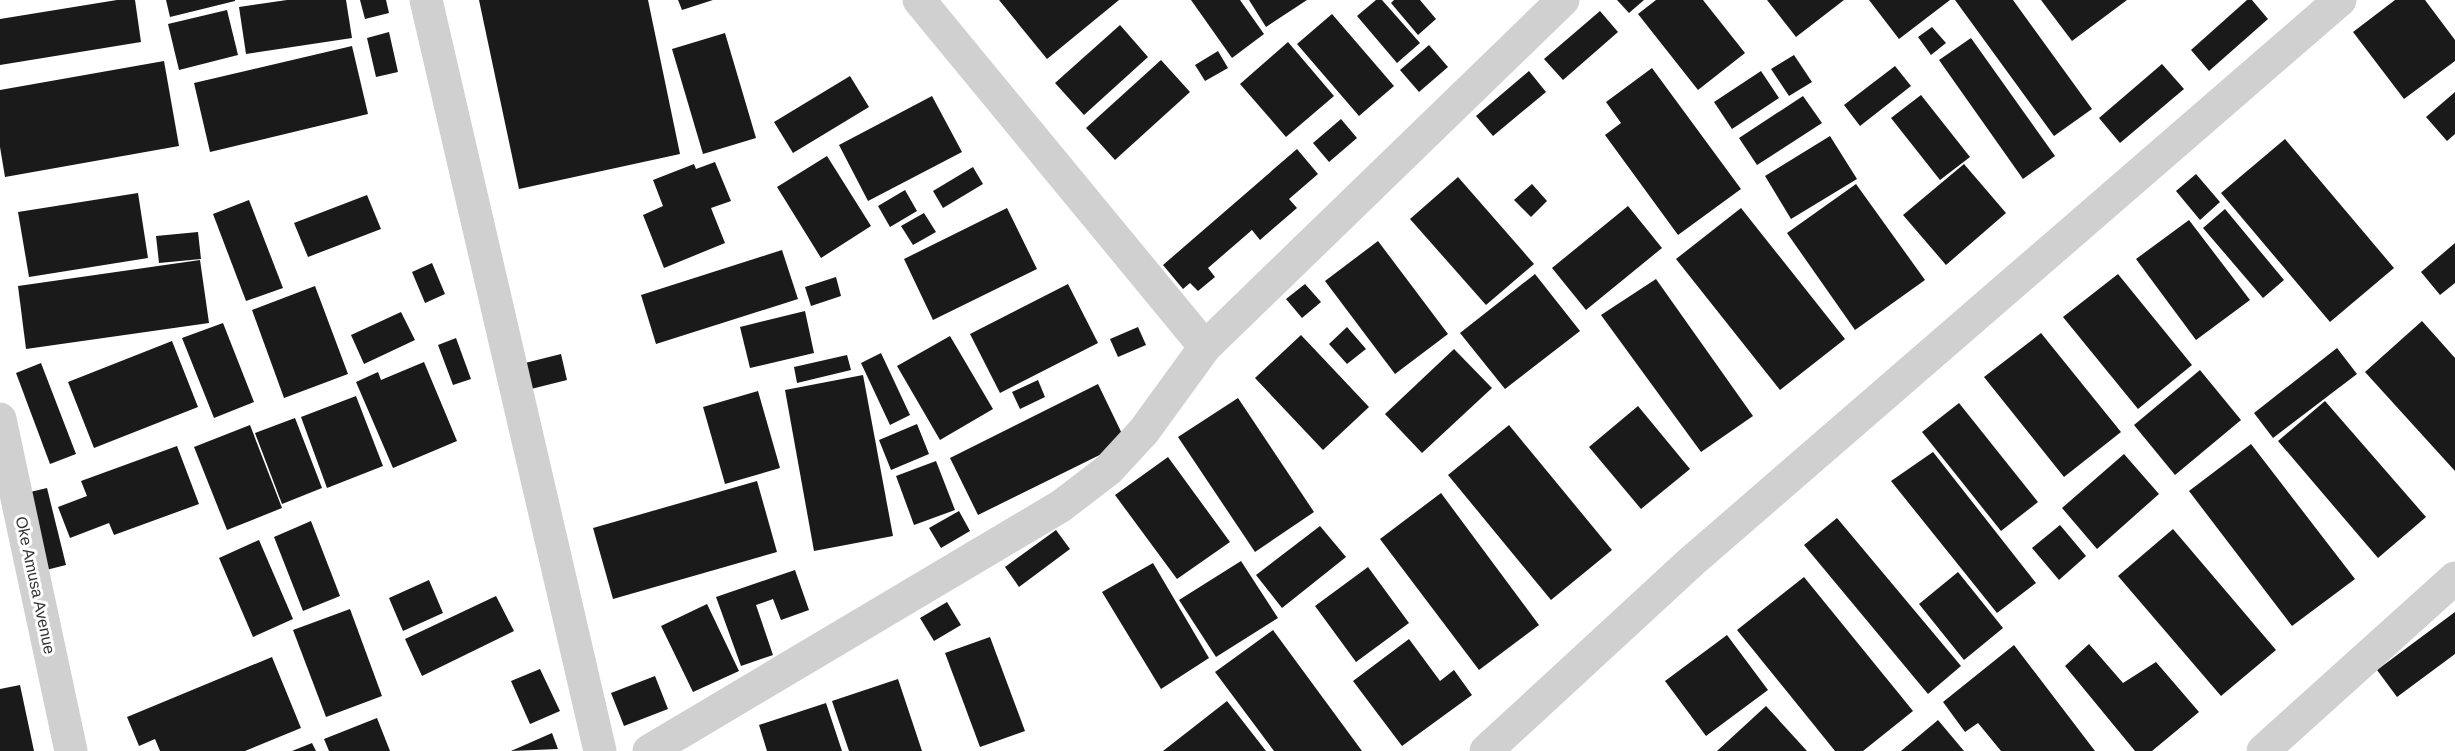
<svg xmlns="http://www.w3.org/2000/svg" width="2455" height="751" font-family="Helvetica,sans-serif">
<rect width="100%" height="100%" fill="#fff"/>
<g fill="#1a1a1a">
<path d="M117 0H135L141 42 0 65V19Z"/>
<path d="M166 0H235V1L170 17Z"/>
<path d="M287 0H346L352 38 246 54 239 7Z"/>
<path d="M360 0H386L389 13 365 19Z"/>
<path d="M479 0H648L680 154 519 189Z"/>
<path d="M678 0H713L682 10Z"/>
<path d="M999 0H1119L1047 59Z"/>
<path d="M1191 0H1240L1264 34 1232 58Z"/>
<path d="M1249 0H1307L1266 27Z"/>
<path d="M1376 0H1382L1420 43 1397 63 1357 16Z"/>
<path d="M1394 0H1420L1436 19 1418 35 1391 3Z"/>
<path d="M1617 0H1644L1629 13Z"/>
<path d="M1656 0H1703L1745 53 1698 90 1638 14Z"/>
<path d="M1767 0H1844L1796 37Z"/>
<path d="M1869 0H1950L1899 39Z"/>
<path d="M1955 0H2013L2092 109 2054 136Z"/>
<path d="M2041 0H2127L2072 41Z"/>
<path d="M2247 0H2252L2268 19 2209 71 2191 50Z"/>
<path d="M2395 0H2425L2455 40V61L2404 99 2353 32Z"/>
<path d="M227 10 238 55 179 70 168 24Z"/>
<path d="M1600 11 1618 32 1563 80 1544 59Z"/>
<path d="M1332 14 1394 86 1359 116 1297 44Z"/>
<path d="M1120 25 1148 57 1084 115 1055 83Z"/>
<path d="M1932 27 1946 43 1931 55 1918 37Z"/>
<path d="M389 32 398 72 376 77 367 38Z"/>
<path d="M725 33 756 138 703 154 672 49Z"/>
<path d="M1971 38 2055 156 2023 179 1939 60Z"/>
<path d="M1288 42 1334 96 1286 137 1240 84Z"/>
<path d="M1429 45 1448 67 1419 92 1400 70Z"/>
<path d="M352 46 368 114 210 152 194 83Z"/>
<path d="M1218 51 1228 68 1205 81 1195 65Z"/>
<path d="M1794 55 1812 82 1789 96 1771 69Z"/>
<path d="M1161 60 1190 92 1115 160 1086 128Z"/>
<path d="M164 61 179 146 5 177 0 147V90Z"/>
<path d="M2162 64 2184 89 2120 143 2099 118Z"/>
<path d="M1895 66 1911 86 1860 126 1844 105Z"/>
<path d="M1652 68 1741 189 1678 235 1605 135 1621 123 1606 102Z"/>
<path d="M1529 71 1546 92 1493 136 1476 116Z"/>
<path d="M1761 71 1779 98 1732 129 1714 102Z"/>
<path d="M850 76 869 107 793 153 774 122Z"/>
<path d="M2455 92V134L2447 141 2426 117Z"/>
<path d="M1921 95 1970 157 1940 180 1891 118Z"/>
<path d="M932 96 962 152 868 201 839 145Z"/>
<path d="M1803 96 1822 123 1757 165 1739 138Z"/>
<path d="M1341 119 1357 138 1329 162 1313 143Z"/>
<path d="M1830 136 1857 179 1791 219 1765 176Z"/>
<path d="M2285 139 2394 268 2330 322 2221 193Z"/>
<path d="M1297 149 1318 174 1289 199 1297 208 1260 240 1252 230 1208 268 1215 277 1198 291 1190 283 1183 289 1163 265Z"/>
<path d="M827 156 871 226 821 258 777 187Z"/>
<path d="M715 162 731 201 711 208 725 243 664 268 643 215 663 206 653 180 694 164 696 169Z"/>
<path d="M1964 164 2006 213 1946 265 1903 215Z"/>
<path d="M973 167 983 184 943 208 933 191Z"/>
<path d="M2196 174 2220 202 2200 220 2176 191Z"/>
<path d="M1458 177 1534 264 1486 305 1410 219Z"/>
<path d="M1532 184 1547 201 1531 217 1514 200Z"/>
<path d="M1856 184 1925 280 1855 330 1787 233Z"/>
<path d="M905 190 917 211 890 227 878 206Z"/>
<path d="M138 193 148 258 29 277 18 212Z"/>
<path d="M367 195 381 229 308 257 294 223Z"/>
<path d="M249 200 283 288 246 301 213 214Z"/>
<path d="M1628 206 1662 248 1586 310 1552 268Z"/>
<path d="M1007 208 1037 269 933 320 904 259Z"/>
<path d="M1741 208 1845 339 1780 390 1676 259Z"/>
<path d="M2225 209 2284 280 2263 298 2203 228Z"/>
<path d="M924 213 936 232 913 245 901 226Z"/>
<path d="M2189 220 2250 300 2196 340 2136 259Z"/>
<path d="M198 232 201 259 159 263 156 236Z"/>
<path d="M1378 241 1448 334 1395 374 1325 281Z"/>
<path d="M2455 243V283L2440 295 2421 272Z"/>
<path d="M782 250 798 299 656 344 641 295Z"/>
<path d="M200 260 209 323 26 349 18 286Z"/>
<path d="M432 263 445 294 425 303 412 272Z"/>
<path d="M1535 274 1580 331 1505 389 1460 333Z"/>
<path d="M2118 274 2192 365 2138 409 2063 317Z"/>
<path d="M836 277 841 296 811 306 805 287Z"/>
<path d="M1656 279 1753 416 1701 452 1601 315Z"/>
<path d="M1068 284 1098 343 1000 393 970 334Z"/>
<path d="M1305 284 1321 302 1302 318 1286 299Z"/>
<path d="M315 286 348 374 284 398 252 310Z"/>
<path d="M805 311 814 353 750 368 740 327Z"/>
<path d="M401 312 415 340 364 364 351 335Z"/>
<path d="M2422 321 2455 358V471L2365 372Z"/>
<path d="M223 323 254 402 214 418 182 338Z"/>
<path d="M1138 327 1146 345 1118 357 1110 339Z"/>
<path d="M1347 327 1366 349 1347 364 1329 344Z"/>
<path d="M2041 333 2121 432 2064 477 1984 377Z"/>
<path d="M1301 335 1369 407 1323 450 1255 378Z"/>
<path d="M950 336 993 409 940 440 897 366Z"/>
<path d="M456 338 471 379 453 385 438 345Z"/>
<path d="M172 341 198 407 94 448 68 382Z"/>
<path d="M2337 348 2357 374 2273 438 2254 413Z"/>
<path d="M1454 349 1492 388 1422 453 1385 414Z"/>
<path d="M881 353 910 415 890 425 861 363Z"/>
<path d="M561 354 567 380 527 390 521 364Z"/>
<path d="M847 355 851 370 797 383 794 367Z"/>
<path d="M424 362 457 441 393 468 356 382 378 372 381 380Z"/>
<path d="M41 363 76 454 50 464 16 373Z"/>
<path d="M2200 370 2241 420 2175 475 2134 425Z"/>
<path d="M863 375 893 536 814 551 785 390Z"/>
<path d="M1038 380 1045 397 1020 409 1012 392Z"/>
<path d="M1098 384 1126 442 978 515 950 458Z"/>
<path d="M758 391 780 468 725 484 703 407Z"/>
<path d="M356 396 383 466 327 488 301 417Z"/>
<path d="M1238 398 1314 512 1255 552 1178 437Z"/>
<path d="M2325 401 2426 517 2378 558 2278 441Z"/>
<path d="M1959 403 2038 502 2001 531 1922 432Z"/>
<path d="M1638 406 1690 469 1641 509 1589 447Z"/>
<path d="M295 418 322 488 282 504 255 433Z"/>
<path d="M917 424 929 454 891 470 879 440Z"/>
<path d="M250 425 282 508 227 530 194 447Z"/>
<path d="M1509 425 1612 550 1551 600 1448 475Z"/>
<path d="M2251 444 2355 579 2292 626 2189 491Z"/>
<path d="M177 446 199 504 114 535 109 523 70 538 58 507 87 496 81 481Z"/>
<path d="M1933 452 2036 583 1997 613 1891 481Z"/>
<path d="M2124 454 2159 494 2097 549 2062 508Z"/>
<path d="M1168 457 1230 542 1177 579 1115 495Z"/>
<path d="M936 461 955 510 914 525 896 476Z"/>
<path d="M757 481 777 552 613 599 593 528Z"/>
<path d="M47 488 66 565 46 570 26 493Z"/>
<path d="M1441 493 1539 625 1479 670 1380 539Z"/>
<path d="M959 511 970 531 941 548 929 528Z"/>
<path d="M1837 518 1961 666 1928 694 1804 545Z"/>
<path d="M311 521 340 596 303 611 274 537Z"/>
<path d="M2060 525 2086 556 2059 580 2032 548Z"/>
<path d="M1320 526 1346 557 1282 608 1256 575Z"/>
<path d="M2173 529 2276 650 2221 696 2118 576Z"/>
<path d="M1056 530 1070 549 1019 587 1005 567Z"/>
<path d="M259 540 293 619 253 637 219 558Z"/>
<path d="M1241 561 1278 618 1216 657 1179 600Z"/>
<path d="M1153 563 1209 658 1161 689 1102 592Z"/>
<path d="M1368 567 1409 623 1356 662 1315 606Z"/>
<path d="M795 570 809 610 781 620 773 599 756 605 773 655 741 666 716 597Z"/>
<path d="M1958 572 2003 628 1964 660 1919 604Z"/>
<path d="M1804 577 1913 711 1863 751H1835L1737 630Z"/>
<path d="M429 580 443 613 403 631 389 598Z"/>
<path d="M496 596 514 631 422 676 405 639Z"/>
<path d="M947 602 961 625 934 641 920 618Z"/>
<path d="M707 604 739 671 693 692 661 626Z"/>
<path d="M350 609 382 696 326 717 293 630Z"/>
<path d="M2455 612V654L2397 697 2377 670Z"/>
<path d="M1273 630 1362 751H1274L1215 672Z"/>
<path d="M1727 635 1768 690 1706 736 1665 681Z"/>
<path d="M990 637 1025 731 980 747 945 653Z"/>
<path d="M1409 639 1440 681 1454 670 1472 695 1402 746 1353 681Z"/>
<path d="M2089 644 2123 683 2156 662 2199 712 2152 751H2135L2065 666Z"/>
<path d="M2014 645 2095 751H2001L1978 723 1965 732 1943 702Z"/>
<path d="M272 657 301 728 245 751H160L155 739 139 746 127 717Z"/>
<path d="M540 669 560 711 530 724 511 681Z"/>
<path d="M655 676 668 709 624 726 611 693Z"/>
<path d="M898 679 922 751H849L832 701Z"/>
<path d="M20 685 34 751H0V689Z"/>
<path d="M1227 701 1266 751H1163Z"/>
<path d="M826 703 842 751H767L759 725Z"/>
<path d="M1766 706 1807 751H1717Z"/>
<path d="M377 718 390 751H329L324 739Z"/>
<path d="M1938 720 1964 751H1901Z"/>
<path d="M552 733 558 749 511 751Z"/>
<path d="M312 743 316 751H292Z"/>
</g>
<g fill="none" stroke-linecap="round" stroke-linejoin="round">
<g stroke="#d0d0d0" stroke-width="33">
<path d="M426 0 600 751"/>
<path d="M919 0 1205 347"/>
<path d="M0 419 71 751"/>
<path d="M649 751 1061 506 1108 470 1144 431 1205 347 1563 0"/>
<path d="M1486 751 1691 562 2340 0"/>
<path d="M2263 751 2455 578"/>
</g>
</g>
<g text-anchor="middle" stroke-width="6" stroke-linejoin="round" paint-order="stroke">
<g font-size="16" fill="#333" stroke="#fff">
<text transform="translate(36 585) rotate(78)" y="6">Oke Amusa Avenue</text>
</g>
</g>
</svg>
